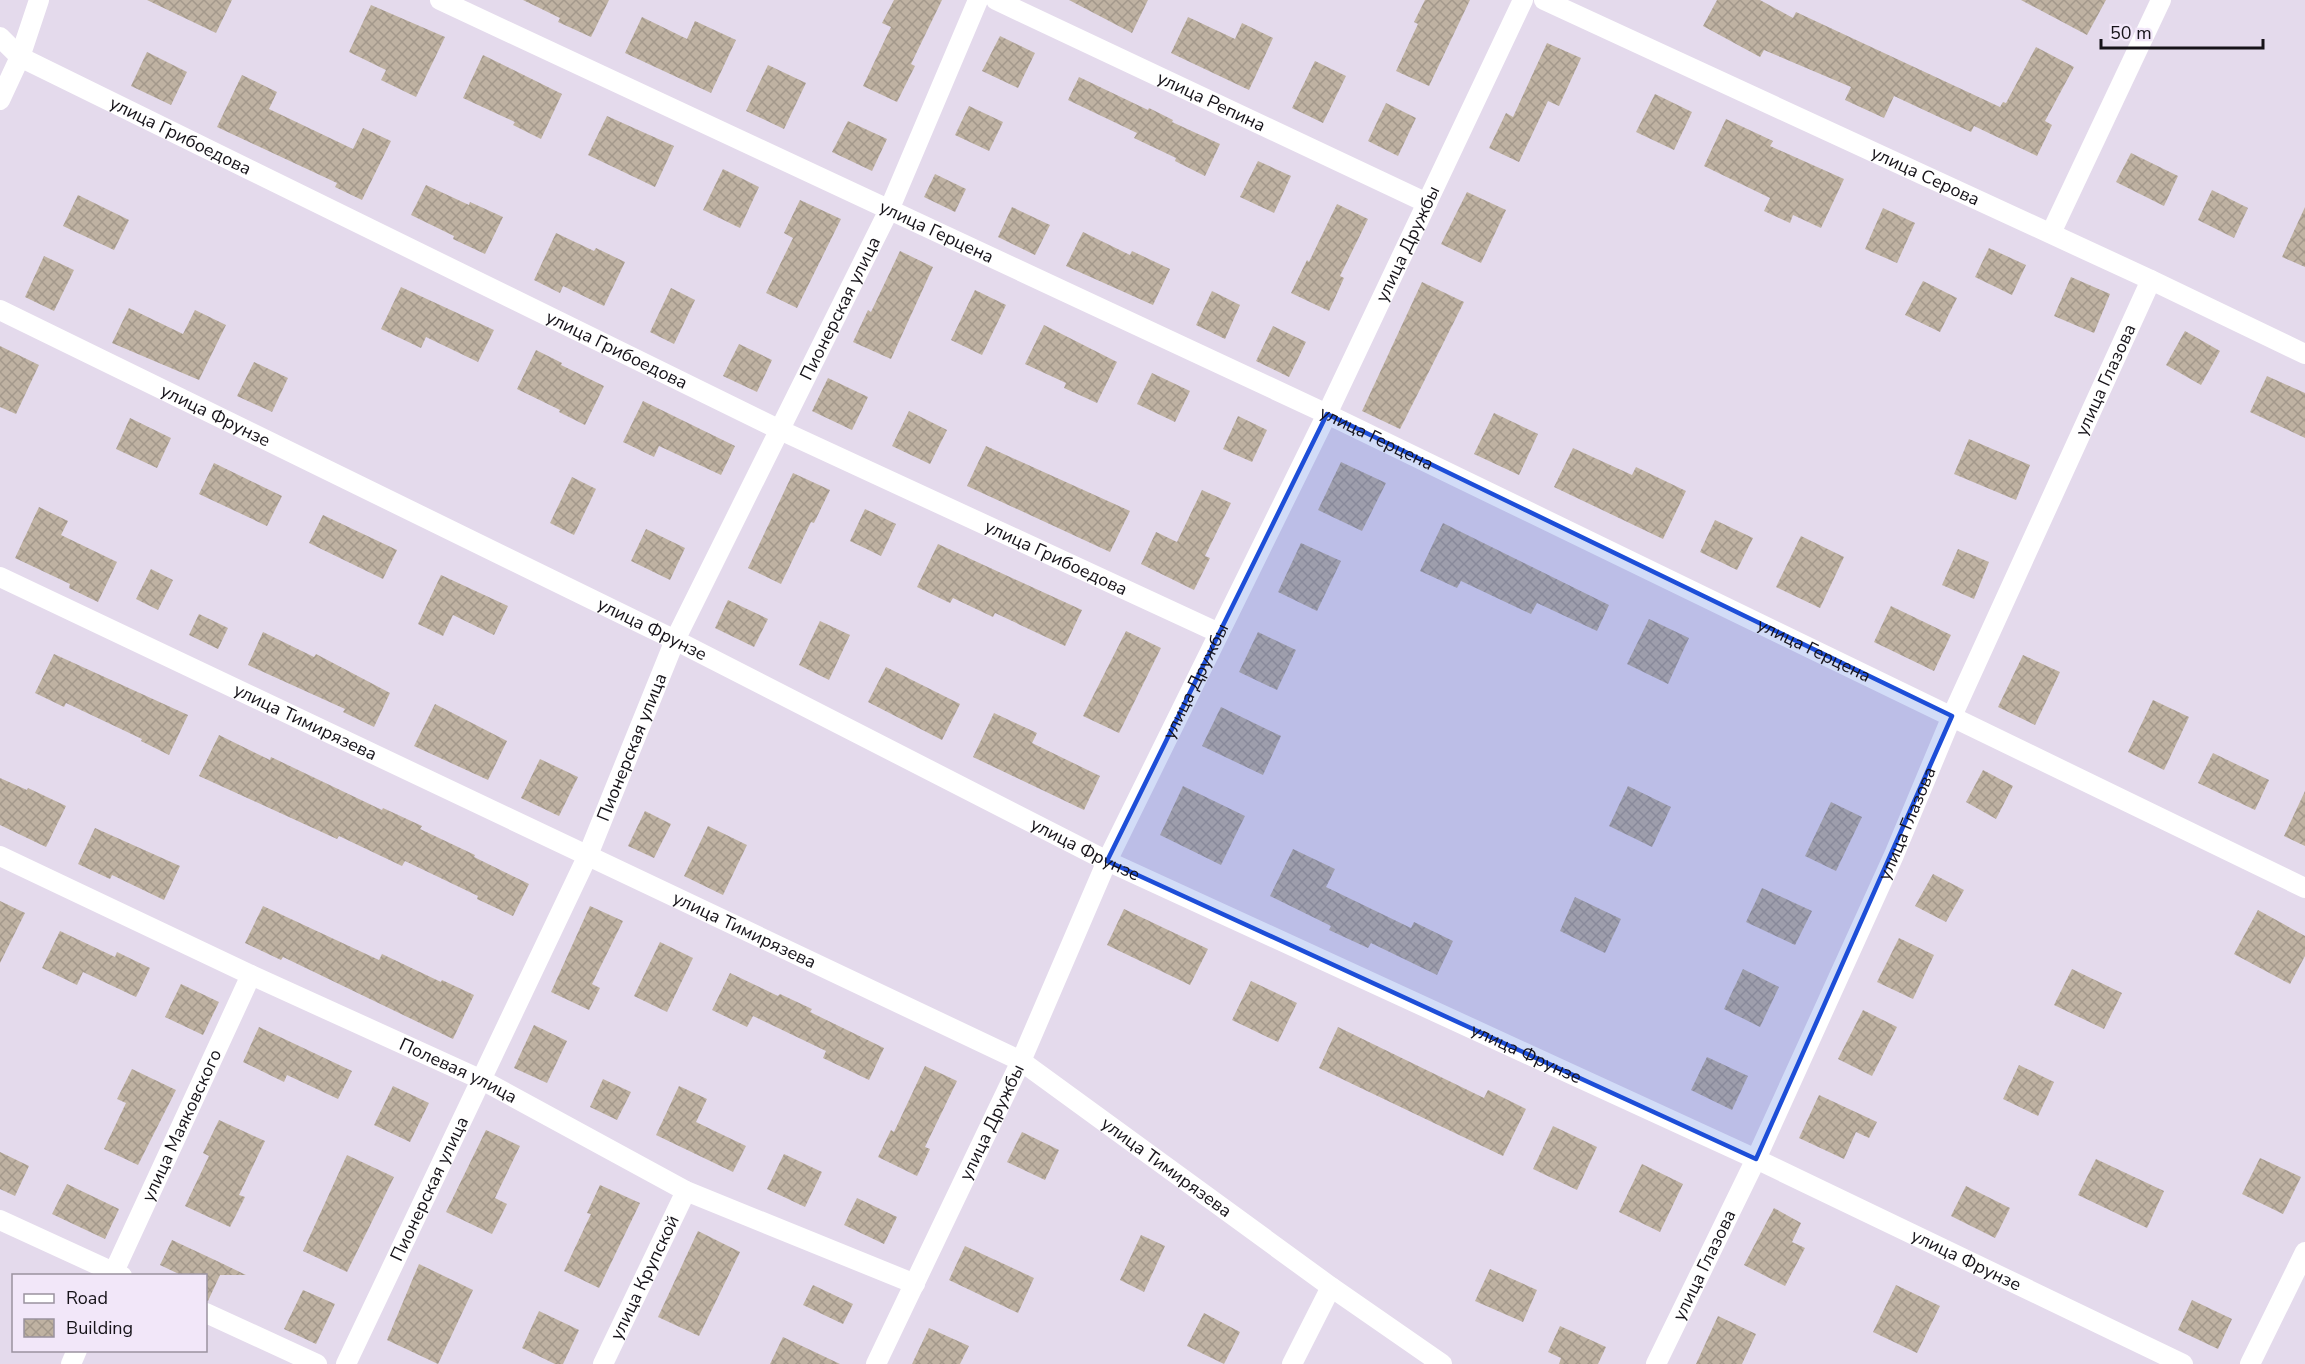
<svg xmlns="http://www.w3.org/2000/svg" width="2305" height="1364" font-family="'Nunito Sans',sans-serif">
<defs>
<pattern id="building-cross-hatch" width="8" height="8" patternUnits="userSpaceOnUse" patternTransform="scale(1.5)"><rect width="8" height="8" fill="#bfb2a2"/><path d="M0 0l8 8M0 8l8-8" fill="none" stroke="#a3988b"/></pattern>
</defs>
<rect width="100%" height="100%" fill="#e4daec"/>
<g fill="url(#building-cross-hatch)">
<path d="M147 0H232L216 33Z"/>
<path d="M523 0H609L591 37 558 22 560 18Z"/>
<path d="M894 0H942L911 64 915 66 897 102 863 86 891 27 882 23Z"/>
<path d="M1069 0H1148L1132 33Z"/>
<path d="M1425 0H1470L1429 86 1396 71 1418 24 1414 22Z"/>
<path d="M1717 0H1760L1793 18 1796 12 2000 107 2003 102 2006 103 2036 47 2074 67 2045 121 2052 125 2037 156 1974 126 1971 132 1894 96 1884 118 1845 100 1851 87 1764 50 1760 57 1703 26Z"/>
<path d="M2021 0H2106L2087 35Z"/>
<path d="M371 5 445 37 416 97 381 80 386 70 349 52Z"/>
<path d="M642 17 687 39 695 21 736 40 711 93 625 53Z"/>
<path d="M1188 17 1235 39 1242 23 1273 38 1249 90 1171 53Z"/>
<path d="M1000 36 1035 53 1018 88 982 71Z"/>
<path d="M1547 43 1581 58 1559 106 1548 101 1519 162 1489 148 1506 113 1513 117Z"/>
<path d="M147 52 187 72 171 105 131 86Z"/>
<path d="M483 55 562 94 541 139 513 125 515 122 463 98Z"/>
<path d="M1315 61 1346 76 1323 123 1292 108Z"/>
<path d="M768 65 806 83 784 129 746 111Z"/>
<path d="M242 75 277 92 269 109 353 149 363 128 391 141 362 200 335 187 337 183 217 127Z"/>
<path d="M1079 77 1148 110 1149 108 1173 120 1172 122 1220 144 1205 176 1175 161 1176 158 1134 138 1137 133 1068 100Z"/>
<path d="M1655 94 1692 112 1674 150 1636 132Z"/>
<path d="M1386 103 1416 118 1398 156 1368 141Z"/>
<path d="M969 106 1003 122 989 151 955 135Z"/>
<path d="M607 116 674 146 655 187 588 155Z"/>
<path d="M1726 119 1773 141 1770 146 1844 179 1821 228 1793 215 1790 223 1764 211 1770 198 1704 166Z"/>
<path d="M848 121 887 139 872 171 832 152Z"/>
<path d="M2131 153 2178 176 2164 206 2116 182Z"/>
<path d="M1258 161 1291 176 1274 213 1240 197Z"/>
<path d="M723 169 759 187 740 228 703 210Z"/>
<path d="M935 174 966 189 955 212 924 197Z"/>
<path d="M426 185 469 205 470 202 503 217 485 254 453 239 454 236 411 215Z"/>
<path d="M2212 190 2248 208 2234 238 2198 220Z"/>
<path d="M1467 192 1506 210 1481 263 1441 244Z"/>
<path d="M78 195 129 220 114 250 63 226Z"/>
<path d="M800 200 841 219 797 308 766 293 793 238 784 233Z"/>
<path d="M1337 204 1368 219 1340 276 1344 278 1329 311 1291 293 1307 260 1309 262Z"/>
<path d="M1012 207 1050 225 1035 255 998 237Z"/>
<path d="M2305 207V267L2282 257Z"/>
<path d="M1883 208 1915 223 1897 263 1865 249Z"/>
<path d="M1083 232 1130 255 1132 251 1170 269 1153 305 1066 266Z"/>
<path d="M556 233 594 251 596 248 625 262 604 306 563 286 560 293 534 280Z"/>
<path d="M1989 248 2026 265 2012 295 1975 277Z"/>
<path d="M900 251 933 267 891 359 853 342 868 310 871 312Z"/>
<path d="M44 256 74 270 54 311 25 297Z"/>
<path d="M2071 277 2110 294 2094 333 2054 316Z"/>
<path d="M1923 281 1957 298 1940 332 1905 315Z"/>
<path d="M1422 282 1464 302 1400 429 1362 411Z"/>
<path d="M401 287 494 330 478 362 426 337 421 348 381 329Z"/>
<path d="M671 288 695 300 674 344 650 332Z"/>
<path d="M975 290 1006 305 982 355 951 340Z"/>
<path d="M1212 291 1240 305 1225 339 1196 325Z"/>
<path d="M129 308 183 334 195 310 226 325 199 380 112 343Z"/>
<path d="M1044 325 1117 362 1097 403 1064 388 1066 383 1025 364Z"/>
<path d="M1273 326 1306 342 1289 377 1256 361Z"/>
<path d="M2185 331 2220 351 2201 385 2166 365Z"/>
<path d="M739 344 772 360 757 392 723 376Z"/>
<path d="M0 346 39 365 16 414 0 407Z"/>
<path d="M536 350 562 363 561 365 604 386 585 425 559 412 560 410 517 389Z"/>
<path d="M254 362 288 378 272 412 237 396Z"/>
<path d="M1152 373 1190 391 1175 422 1137 404Z"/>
<path d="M2267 376 2305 393V438L2250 412Z"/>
<path d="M828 378 868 397 852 430 812 411Z"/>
<path d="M643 401 735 446 721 475 659 446 654 457 623 442Z"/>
<path d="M909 411 947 430 930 464 892 446Z"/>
<path d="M1494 413 1538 434 1519 475 1474 454Z"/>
<path d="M1238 416 1267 430 1252 462 1223 449Z"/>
<path d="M130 418 171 438 157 468 116 449Z"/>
<path d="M1969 439 2030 465 2016 500 1954 474Z"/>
<path d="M986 446 1130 511 1110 552 967 486Z"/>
<path d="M1573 448 1632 475 1636 467 1686 491 1663 539 1554 487Z"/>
<path d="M1341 462 1386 483 1362 531 1318 510Z"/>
<path d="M214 463 282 496 267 526 199 494Z"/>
<path d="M793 473 830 490 814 523 811 522 781 584 748 568Z"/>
<path d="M572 477 596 489 574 535 550 523Z"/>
<path d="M1202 490 1231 503 1205 556 1210 558 1194 590 1141 564 1156 532 1177 542Z"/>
<path d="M39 507 68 521 61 535 117 562 98 602 69 588 70 584 15 558Z"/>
<path d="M865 509 896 524 881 556 850 541Z"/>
<path d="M323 515 397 550 383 579 309 543Z"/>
<path d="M1715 520 1753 538 1737 570 1700 552Z"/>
<path d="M1443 523 1609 605 1597 631 1537 603 1531 614 1461 581 1457 588 1420 571Z"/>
<path d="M646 529 685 548 670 580 631 561Z"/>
<path d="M1801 536 1844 557 1820 608 1776 587Z"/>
<path d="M1301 543 1341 561 1317 611 1278 592Z"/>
<path d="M938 544 1082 610 1065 646 995 613 993 617 953 598 950 603 917 587Z"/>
<path d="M1958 549 1989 562 1974 599 1942 585Z"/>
<path d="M151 569 173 580 158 610 136 599Z"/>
<path d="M441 575 508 606 494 635 453 615 443 636 418 624Z"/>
<path d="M728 600 768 619 754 647 715 628Z"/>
<path d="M1891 606 1951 635 1934 671 1874 642Z"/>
<path d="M199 614 228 628 218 649 189 635Z"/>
<path d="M1649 619 1689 638 1668 684 1627 664Z"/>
<path d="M820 621 850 635 829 680 799 665Z"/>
<path d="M1126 631 1161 648 1119 733 1083 716Z"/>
<path d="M263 632 314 657 316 654 390 693 374 727 343 712 345 709 248 665Z"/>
<path d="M1258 632 1296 650 1277 690 1239 672Z"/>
<path d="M54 654 188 715 169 755 141 741 142 739 66 703 64 707 35 693Z"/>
<path d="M2023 655 2060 672 2035 725 1998 707Z"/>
<path d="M886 667 960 704 942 740 868 702Z"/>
<path d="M2153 700 2189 717 2164 770 2128 752Z"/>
<path d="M435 704 507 741 488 780 414 746Z"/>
<path d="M1221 707 1281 736 1263 775 1202 746Z"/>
<path d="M994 713 1037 733 1032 743 1100 776 1084 810 973 757Z"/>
<path d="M219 735 270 760 271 757 382 810 383 808 422 826 420 829 475 855 474 857 529 884 513 916 477 899 478 896 405 861 402 866 339 836 337 839 199 776Z"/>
<path d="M2213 753 2269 780 2255 810 2198 783Z"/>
<path d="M540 759 578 777 559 816 521 798Z"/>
<path d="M1983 770 2013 786 1996 819 1966 802Z"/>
<path d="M0 778 27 790 28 788 66 806 46 847 0 825Z"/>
<path d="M1183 786 1245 816 1221 865 1160 835Z"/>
<path d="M1628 786 1671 807 1652 847 1609 826Z"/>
<path d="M2305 791V846L2284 836Z"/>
<path d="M1831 802 1862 817 1836 871 1805 856Z"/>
<path d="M645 811 671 824 654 858 628 846Z"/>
<path d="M708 826 747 845 723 895 684 876Z"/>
<path d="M95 828 180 866 164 900 112 875 110 879 78 864Z"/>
<path d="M1293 849 1335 869 1326 887 1411 928 1414 922 1453 941 1437 975 1371 943 1368 948 1329 930 1331 926 1270 896Z"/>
<path d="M1933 874 1964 890 1946 922 1915 906Z"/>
<path d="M1762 888 1812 911 1795 945 1746 922Z"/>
<path d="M1575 897 1621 919 1605 953 1560 931Z"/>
<path d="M0 901 25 913 0 963Z"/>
<path d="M263 906 379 960 382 954 441 982 442 980 474 995 453 1039 283 957 281 960 245 943Z"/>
<path d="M590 906 623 921 592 984 600 988 589 1010 551 992Z"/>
<path d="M1124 909 1208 949 1190 985 1107 945Z"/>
<path d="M2258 910 2305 936V956L2290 984 2234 954Z"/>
<path d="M60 931 115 957 117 952 150 968 136 997 83 972 77 985 42 968Z"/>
<path d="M1899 938 1934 955 1913 999 1877 982Z"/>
<path d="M660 942 693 958 667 1012 634 996Z"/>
<path d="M1743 969 1779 987 1760 1027 1724 1009Z"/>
<path d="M2072 969 2122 993 2104 1029 2054 1005Z"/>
<path d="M730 973 778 996 780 994 812 1009 810 1012 884 1048 869 1080 823 1058 826 1051 753 1016 747 1027 712 1010Z"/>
<path d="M1251 981 1297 1003 1278 1042 1232 1020Z"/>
<path d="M181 984 219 1002 203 1035 165 1017Z"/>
<path d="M1863 1010 1897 1027 1872 1076 1838 1059Z"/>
<path d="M534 1025 567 1041 547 1083 514 1068Z"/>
<path d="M259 1027 352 1071 338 1099 287 1075 284 1082 243 1062Z"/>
<path d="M1338 1027 1484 1098 1488 1090 1526 1109 1503 1156 1319 1068Z"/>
<path d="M1707 1057 1748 1076 1732 1110 1691 1090Z"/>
<path d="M2019 1065 2054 1082 2038 1116 2003 1099Z"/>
<path d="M925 1066 957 1081 925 1147 930 1149 917 1176 878 1157 891 1130 894 1132Z"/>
<path d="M132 1069 176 1090 138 1165 104 1149 126 1103 117 1099Z"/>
<path d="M603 1079 631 1092 617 1120 590 1107Z"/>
<path d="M393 1086 429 1103 410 1142 374 1125Z"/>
<path d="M679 1086 707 1099 696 1122 746 1146 733 1172 656 1135Z"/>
<path d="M1819 1095 1877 1122 1869 1138 1856 1132 1844 1159 1799 1138Z"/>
<path d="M219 1120 265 1141 239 1195 245 1197 230 1227 185 1206 209 1156 203 1153Z"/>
<path d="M1553 1126 1597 1147 1577 1190 1533 1169Z"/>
<path d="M486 1130 520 1146 495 1198 507 1204 492 1234 446 1212Z"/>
<path d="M1022 1132 1059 1150 1045 1180 1007 1162Z"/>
<path d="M0 1152 29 1166 15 1196 0 1189Z"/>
<path d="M784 1154 822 1172 805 1207 767 1189Z"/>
<path d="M347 1155 394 1177 347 1272 303 1251Z"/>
<path d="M2260 1158 2301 1177 2283 1214 2242 1194Z"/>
<path d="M2096 1159 2164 1191 2147 1228 2078 1195Z"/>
<path d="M1642 1164 1683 1184 1660 1232 1619 1212Z"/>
<path d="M67 1184 119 1209 105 1239 52 1214Z"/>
<path d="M600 1185 640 1203 599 1288 564 1271 591 1214 587 1213Z"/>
<path d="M1966 1186 2010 1208 1995 1238 1951 1216Z"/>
<path d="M857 1198 897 1217 884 1244 844 1225Z"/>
<path d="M1774 1208 1801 1223 1792 1242 1805 1248 1785 1286 1744 1265Z"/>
<path d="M698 1231 740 1252 699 1336 658 1317Z"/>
<path d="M1141 1235 1165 1246 1144 1292 1120 1280Z"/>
<path d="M172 1240 217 1261 246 1275H220L208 1301H206V1275H181L160 1265Z"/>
<path d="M965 1246 1034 1278 1018 1313 949 1280Z"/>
<path d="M419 1264 473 1290 438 1364 387 1340Z"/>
<path d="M1490 1269 1537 1290 1523 1322 1475 1301Z"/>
<path d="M813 1285 853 1304 843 1324 803 1305Z"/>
<path d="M1896 1285 1940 1306 1917 1353 1873 1332Z"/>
<path d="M303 1290 335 1304 316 1344 284 1329Z"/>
<path d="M2192 1300 2232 1319 2218 1349 2178 1330Z"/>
<path d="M539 1311 579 1330 563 1364H555L522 1348Z"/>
<path d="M1204 1313 1240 1332 1224 1364 1187 1346Z"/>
<path d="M1718 1316 1756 1334 1742 1364H1696Z"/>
<path d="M1560 1326 1606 1347 1598 1364H1559L1561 1358 1548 1352Z"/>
<path d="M929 1328 969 1346 960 1364H912Z"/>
<path d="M783 1337 840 1364H770Z"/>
</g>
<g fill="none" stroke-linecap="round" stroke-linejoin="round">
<g stroke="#fff" stroke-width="20">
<path id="s1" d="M440 0 1327 414 2305 888"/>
<path id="s2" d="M996 0 1427 203"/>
<path id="s3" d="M1544 0 2151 280 2305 354"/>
<path id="s4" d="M0 37 20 57 780 430 1219 633"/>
<path d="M0 100 20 57 39 0"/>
<path d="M2051 233 2161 0"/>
<path id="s5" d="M0 310 675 640 1107 861 1756 1159 2183 1364"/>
<path id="s6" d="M0 577 1021 1061 1331 1287 1442 1364"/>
<path id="s7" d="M0 856 251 975 482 1080 686 1191 915 1284"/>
<path d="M0 1220 122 1276"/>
<path id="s8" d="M112 1276 251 975"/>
<path d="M206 1313 317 1364"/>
<path d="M71 1364 77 1350"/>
<path id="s9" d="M346 1364 588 855 675 640 889 210 978 0"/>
<path id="s10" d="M603 1364 686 1191"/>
<path id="s11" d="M876 1364 1021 1061 1107 861 1327 414 1523 0"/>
<path d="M1292 1364 1331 1287"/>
<path id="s12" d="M1656 1364 1756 1159 1894 855 1952 716 2151 280"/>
<path d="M2250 1364 2305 1252"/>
</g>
</g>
<path fill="#1d4ed8" fill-opacity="0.2" stroke="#1d4ed8" stroke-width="4.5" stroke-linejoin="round" d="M1327 414 1952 716 1756 1159 1107 861Z"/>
<g text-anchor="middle" stroke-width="5" stroke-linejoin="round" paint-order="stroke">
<g font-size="18" fill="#161319" stroke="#f2e7f9">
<text dy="6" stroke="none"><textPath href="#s2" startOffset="238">улица Репина</textPath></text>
<text dy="6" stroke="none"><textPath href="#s4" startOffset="207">улица Грибоедова</textPath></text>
<text dy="6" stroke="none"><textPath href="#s3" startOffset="420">улица Серова</textPath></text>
<text dy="6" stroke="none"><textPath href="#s1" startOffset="548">улица Герцена</textPath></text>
<text dy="6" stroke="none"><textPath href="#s11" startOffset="1240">улица Дружбы</textPath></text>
<text dy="6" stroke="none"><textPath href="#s9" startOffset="1166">Пионерская улица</textPath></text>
<text dy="6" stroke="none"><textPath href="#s4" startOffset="693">улица Грибоедова</textPath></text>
<text dy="6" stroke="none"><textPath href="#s12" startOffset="1082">улица Глазова</textPath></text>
<text dy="6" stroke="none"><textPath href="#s5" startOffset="240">улица Фрунзе</textPath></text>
<text dy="6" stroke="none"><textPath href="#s1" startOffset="1034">улица Герцена</textPath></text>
<text dy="6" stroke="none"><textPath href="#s4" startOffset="1179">улица Грибоедова</textPath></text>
<text dy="6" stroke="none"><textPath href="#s5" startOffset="726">улица Фрунзе</textPath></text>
<text dy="6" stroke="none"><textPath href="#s1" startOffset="1520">улица Герцена</textPath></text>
<text dy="6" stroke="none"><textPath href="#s11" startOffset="754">улица Дружбы</textPath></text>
<text dy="6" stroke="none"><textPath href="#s6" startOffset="338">улица Тимирязева</textPath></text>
<text dy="6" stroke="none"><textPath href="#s9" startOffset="680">Пионерская улица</textPath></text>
<text dy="6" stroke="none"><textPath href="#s12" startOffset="596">улица Глазова</textPath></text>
<text dy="6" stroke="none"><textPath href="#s5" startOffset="1212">улица Фрунзе</textPath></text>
<text dy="6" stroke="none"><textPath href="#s6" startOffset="824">улица Тимирязева</textPath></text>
<text dy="6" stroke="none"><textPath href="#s5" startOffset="1698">улица Фрунзе</textPath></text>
<text dy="6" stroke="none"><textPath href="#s7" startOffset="506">Полевая улица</textPath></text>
<text dy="6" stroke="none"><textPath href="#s11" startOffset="268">улица Дружбы</textPath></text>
<text dy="6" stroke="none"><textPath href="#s8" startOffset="166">улица Маяковского</textPath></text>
<text dy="6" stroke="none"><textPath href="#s6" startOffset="1310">улица Тимирязева</textPath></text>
<text dy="6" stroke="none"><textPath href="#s9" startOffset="194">Пионерская улица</textPath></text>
<text dy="6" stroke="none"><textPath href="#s5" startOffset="2184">улица Фрунзе</textPath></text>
<text dy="6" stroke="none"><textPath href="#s12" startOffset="110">улица Глазова</textPath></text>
<text dy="6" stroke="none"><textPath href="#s10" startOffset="96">улица Крупской</textPath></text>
</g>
</g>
<rect x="12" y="1274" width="195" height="78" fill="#f2e7f9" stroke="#9a929f" stroke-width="1.5"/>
<rect x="24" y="1294" width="30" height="9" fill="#ffffff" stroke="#9a929f" stroke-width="1.5"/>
<text x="66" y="1304" font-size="18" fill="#161319">Road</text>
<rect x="24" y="1319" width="30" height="18" fill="url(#building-cross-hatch)" stroke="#9a929f" stroke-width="1.5"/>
<text x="66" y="1334" font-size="18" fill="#161319">Building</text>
<path d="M2101 39v9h162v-9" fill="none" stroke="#161319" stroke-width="3"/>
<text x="2110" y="39" font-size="18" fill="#161319" stroke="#f2e7f9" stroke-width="4.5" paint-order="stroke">50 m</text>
</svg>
